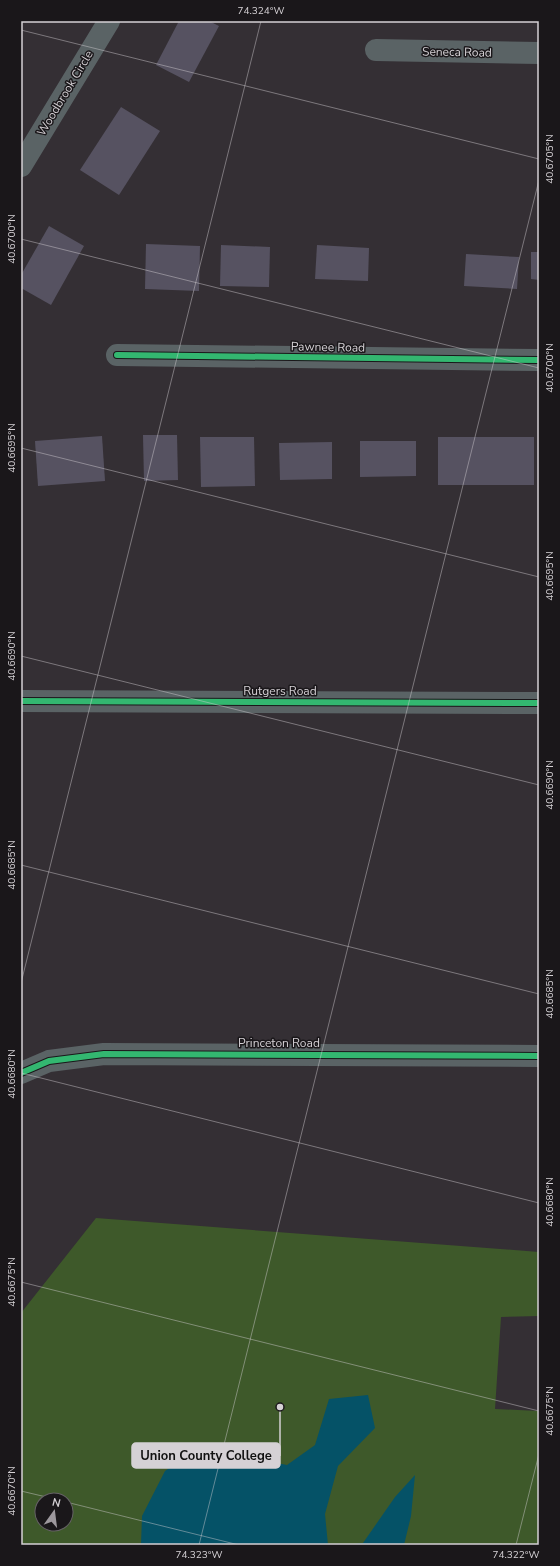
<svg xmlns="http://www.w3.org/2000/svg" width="560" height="1566" font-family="'Nunito Sans',sans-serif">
<rect width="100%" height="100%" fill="#342f34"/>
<path fill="#3e592a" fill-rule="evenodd" d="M96 1218 539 1252V1316L501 1317 495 1409 539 1411V1545H21V1313ZM42 1500H66V1524H42Z"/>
<g fill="#055267">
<path d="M368 1395 375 1428 338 1466 325 1514 328 1545H141L142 1516 165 1471 199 1448 287 1465 315 1445 329 1399Z"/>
<path d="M415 1475 411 1516 404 1545H347L363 1543 395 1497Z"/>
</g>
<g fill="#565261">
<path d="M179 21H209L219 26 189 82 156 65Z"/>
<path d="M121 107 160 131 119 195 80 170Z"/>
<path d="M49 226 84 246 51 305 21 288V275Z"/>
<path d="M146 244 200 246 199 291 145 289Z"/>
<path d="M221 245 270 247 269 287 220 286Z"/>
<path d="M317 245 369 248 368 281 315 279Z"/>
<path d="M531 252H539V280L531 279Z"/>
<path d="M466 254 519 257 517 289 464 286Z"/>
<path d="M143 435H177L178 480 144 481Z"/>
<path d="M102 436 105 481 38 486 35 441Z"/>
<path d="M200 437H254L255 486 201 487Z"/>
<rect x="438" y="437" width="96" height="48"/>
<path d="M360 441H416V476L360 477Z"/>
<path d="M332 442V479L280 480 279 443Z"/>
</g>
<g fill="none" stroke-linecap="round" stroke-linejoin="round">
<g stroke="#5a6365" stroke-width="22">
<path d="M376 50 539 53"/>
<path d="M21 166 109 21"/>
<path d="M117 355 539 360"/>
<path d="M21 701 539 703"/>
<path d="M21 1073 49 1061 104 1054 539 1056"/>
</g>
<g stroke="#1a171a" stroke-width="8">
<g id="cycleway">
<path d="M117 355 539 360"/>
<path d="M21 701 539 703"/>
<path d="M21 1073 49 1061 104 1054 539 1056"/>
</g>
</g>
<use href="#cycleway" stroke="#33b770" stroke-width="6"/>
</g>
<path fill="none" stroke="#d5d1d5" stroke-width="1" stroke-opacity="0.45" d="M21 30 539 159M21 239 539 368M21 448 539 577M21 656 539 785M21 865 539 994M21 983 261 21M21 1073 539 1203M21 1282 539 1411M21 1491 59 1500M66 1502 239 1545M199 1545 539 180M516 1545 539 1454"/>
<g text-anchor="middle" stroke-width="3" stroke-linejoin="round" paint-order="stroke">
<g font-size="12" fill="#d5d1d5" stroke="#1a171a">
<text transform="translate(457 52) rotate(1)" y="4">Seneca Road</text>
<text transform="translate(65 93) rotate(-59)" y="4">Woodbrook Circle</text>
<text transform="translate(328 347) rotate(1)" y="4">Pawnee Road</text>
<text x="280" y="695">Rutgers Road</text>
<text x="279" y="1047">Princeton Road</text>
</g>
</g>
<path fill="none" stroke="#d5d1d5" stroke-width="1.5" d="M280 1407L280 1456"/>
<circle fill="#d5d1d5" stroke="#1a171a" stroke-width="1.5" cx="280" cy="1407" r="4"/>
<rect fill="#d5d1d5" stroke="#d5d1d5" stroke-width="1.5" x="132" y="1443" width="148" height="25" rx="4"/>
<g font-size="13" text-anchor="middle" font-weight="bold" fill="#111">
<text x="206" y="1460">Union County College</text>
</g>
<rect width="560" height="1566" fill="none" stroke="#1a171a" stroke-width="44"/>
<g transform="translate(54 1512) rotate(14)"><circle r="19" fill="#1a171a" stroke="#656165"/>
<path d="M0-3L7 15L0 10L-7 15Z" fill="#9d989d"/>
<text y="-6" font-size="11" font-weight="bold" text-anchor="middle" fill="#d5d1d5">N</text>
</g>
<rect x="22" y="22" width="516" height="1522" fill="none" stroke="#d5d1d5" stroke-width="1.5"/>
<g font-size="10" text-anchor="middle" fill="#d5d1d5">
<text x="261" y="14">74.324°W</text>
<text transform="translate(549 159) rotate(-90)" y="4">40.6705°N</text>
<text transform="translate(11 239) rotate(-90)" y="4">40.6700°N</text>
<text transform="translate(549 368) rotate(-90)" y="4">40.6700°N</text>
<text transform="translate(11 448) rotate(-90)" y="4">40.6695°N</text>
<text transform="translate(549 576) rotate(-90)" y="4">40.6695°N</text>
<text transform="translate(11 656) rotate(-90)" y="4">40.6690°N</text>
<text transform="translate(549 785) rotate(-90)" y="4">40.6690°N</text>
<text transform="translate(11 865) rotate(-90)" y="4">40.6685°N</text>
<text transform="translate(549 994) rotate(-90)" y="4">40.6685°N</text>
<text transform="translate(11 1074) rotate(-90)" y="4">40.6680°N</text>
<text transform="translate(549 1202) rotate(-90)" y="4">40.6680°N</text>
<text transform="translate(11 1282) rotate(-90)" y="4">40.6675°N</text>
<text transform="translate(549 1411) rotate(-90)" y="4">40.6675°N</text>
<text transform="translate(11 1491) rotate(-90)" y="4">40.6670°N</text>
<text x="199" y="1558">74.323°W</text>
<text x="516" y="1558">74.322°W</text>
</g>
</svg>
